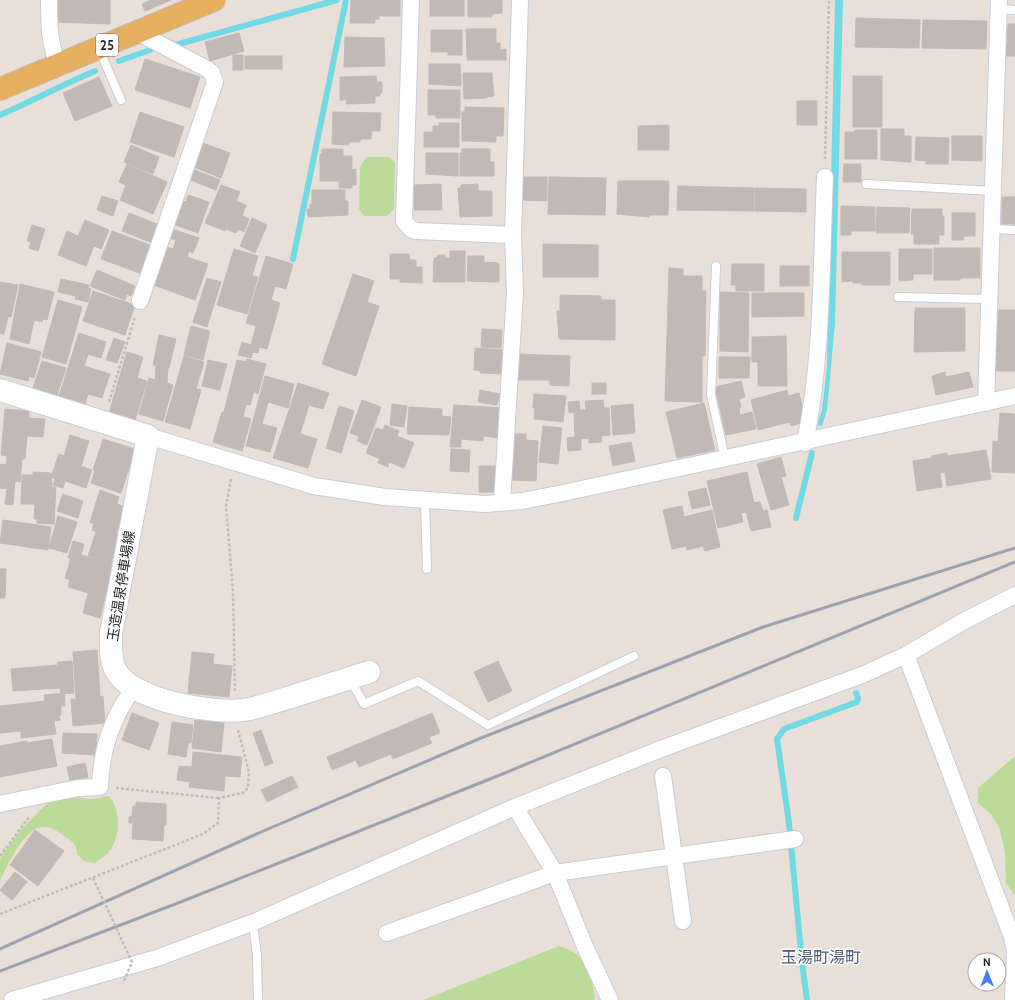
<svg xmlns="http://www.w3.org/2000/svg" width="1015" height="1000" font-family="Cabin,'Noto Sans JP',sans-serif">
<rect width="100%" height="100%" fill="#e8dfd8"/>
<g fill="#bbdc98">
<path d="M367 157H390L395 163 394 209 387 216H364L359 209 360 166Z"/>
<path d="M1015 756V896L1006 883 1005 851 999 827 991 814 978 803V788Z"/>
<path d="M105 796H109C121 809 121 840 108 853 104 857 99 860 95 863L84 861 77 854C77 844 72 841 64 836 57 831 50 826 41 827 25 828 5 868 0 882 0 876 0 866 0 860 6 846 44 801 59 797 74 793 88 804 105 796Z"/>
<path d="M559 946C564 948 572 950 576 954 588 964 594 985 595 1000H423Z"/>
</g>
<path fill="#71dae5" d="M835 0H843L835 323 827 410 822 426H817L822 410 827 367Z"/>
<g fill="none" stroke-linecap="round" stroke-linejoin="round">
<g stroke="#71dae5" stroke-width="6">
<path d="M175 45 337 0"/>
<path d="M119 61 150 50"/>
<path d="M0 115C32 101 62 85 95 71"/>
<path d="M293 259 346 0"/>
<path d="M796 518 812 453"/>
<path d="M807 1000 802 963 789 823 777 739 784 729 857 702 858 698 856 693"/>
</g>
</g>
<g fill="#c1b9b5" stroke="#c3bab3">
<path d="M55 0H110V24L55 22Z"/>
<path d="M151 0H171L145 11 142 4Z"/>
<path d="M351 0H400V16H379V19H375V23H350Z"/>
<rect x="430" y="0" width="34" height="16"/>
<path d="M468 0H502V13L492 14V17H468Z"/>
<path d="M856 18 920 20 919 48 855 47Z"/>
<path d="M923 20 987 21 986 49 922 48Z"/>
<path d="M1008 24H1015V56H1006Z"/>
<path d="M466 29H496V43H500V50L506 49V60H467Z"/>
<path d="M431 30H462V55H448V52H431Z"/>
<path d="M239 33 244 51 210 61 205 42Z"/>
<path d="M345 37 384 38 385 66 344 67Z"/>
<rect x="233" y="55" width="10" height="15"/>
<rect x="245" y="56" width="37" height="13"/>
<path d="M145 59 200 77 190 108 135 90Z"/>
<path d="M429 64H460L461 86 429 84Z"/>
<path d="M463 73H492L494 96 487 97V98L464 99Z"/>
<path d="M376 76 377 82H382V93H380V96H375V103L346 104 347 100H340V77Z"/>
<rect x="853" y="76" width="29" height="51"/>
<path d="M99 77 112 106 75 121 63 93Z"/>
<path d="M428 90H460V118H436V115H428Z"/>
<rect x="797" y="101" width="20" height="24"/>
<path d="M465 107 504 108 503 136H496V142L462 141V112H465Z"/>
<path d="M140 112 184 127 174 157 130 142Z"/>
<path d="M333 112 381 113 380 131H372L371 139H360V142H349V145L332 144Z"/>
<path d="M439 123H459V147H424V132H433V126H439Z"/>
<path d="M669 125V150H638V126Z"/>
<path d="M881 129H904V136H911V162L881 160Z"/>
<path d="M855 130H877V159H845V132H855Z"/>
<path d="M952 136H982V161L952 160Z"/>
<path d="M916 137 949 138 948 164H926V161L915 160Z"/>
<path d="M203 143 230 153 221 178 194 167Z"/>
<path d="M131 145 159 157 153 174 124 162Z"/>
<path d="M322 149H343V156H352V170L356 169V185H352V188H339V181H320V154H322Z"/>
<path d="M462 149H490V162H494V176H460V153H462Z"/>
<path d="M426 153H458V176L426 174Z"/>
<path d="M127 164 167 182 153 214 120 200 126 185 119 182Z"/>
<path d="M844 164H861V182H843Z"/>
<path d="M192 169 220 180 216 190 188 179Z"/>
<path d="M523 177H547V201L523 200Z"/>
<path d="M549 177 606 178 605 215 548 214Z"/>
<path d="M618 181H669L668 215H649V217L617 214Z"/>
<path d="M441 184 442 210H414V185Z"/>
<path d="M478 184V191H492V216L460 217 458 188H461V185Z"/>
<path d="M221 185 240 192 236 201 246 205 242 216 249 219 244 232 238 229 236 233 226 229 225 231 205 223Z"/>
<path d="M678 186 754 188V211L677 210Z"/>
<path d="M755 188 806 189V212L755 211Z"/>
<path d="M312 190H345V201H348V215L308 217 307 209H310V204H312Z"/>
<path d="M188 195 209 202 198 233 170 223 178 200 186 202Z"/>
<path d="M102 196 118 201 113 216 97 210Z"/>
<rect x="1002" y="197" width="13" height="27"/>
<path d="M841 206 875 207V231H851V235H841Z"/>
<path d="M877 207 910 208 909 233H876Z"/>
<path d="M912 209H942V216H944V235H939V244H914V234H911Z"/>
<path d="M129 213 162 226 155 244 122 231Z"/>
<path d="M952 213H975V236H964L963 240H952Z"/>
<path d="M252 218 267 225 255 253 240 246Z"/>
<path d="M85 220 109 230 101 249 94 246 86 266 58 255 67 231 78 236Z"/>
<path d="M32 225 45 229 38 251 29 248 31 242 27 241Z"/>
<path d="M169 228 199 238 193 253 189 251 187 257 208 264 195 300 151 284 164 246 173 249 176 240 166 237Z"/>
<path d="M112 231 155 247 145 275 101 259Z"/>
<path d="M543 244 598 245V277H543Z"/>
<path d="M934 248H980V278H960V280H934Z"/>
<path d="M234 249 258 256 252 276 258 277 247 314 217 305Z"/>
<path d="M899 249H932V274H913V280L899 281Z"/>
<path d="M450 251H465V282H433L434 258H437L438 255H445V258H450Z"/>
<path d="M842 252H890V285H862V283H853V281L842 282Z"/>
<path d="M390 254H409L410 260H416V267H422V283L400 282V279H390Z"/>
<path d="M266 256 293 264 286 289 275 286 271 300 280 303 267 349 259 347 258 353 253 352 251 358 238 355 242 342 251 345 256 326 246 323Z"/>
<path d="M468 256H484V262L499 263V282L467 281Z"/>
<path d="M732 264H764V291H736V285H731Z"/>
<rect x="780" y="266" width="29" height="20"/>
<path d="M669 268 683 269V276H702V291H706L705 356H702V402L665 401Z"/>
<path d="M97 270 135 286 131 296 127 294 125 300 90 286Z"/>
<path d="M353 274 374 281 367 302 379 306 356 376 322 364Z"/>
<path d="M207 278 221 282 207 327 193 322Z"/>
<path d="M61 279 89 285 88 288 91 289 88 302 75 299 76 296 58 292Z"/>
<path d="M0 282 18 285 11 317 8 316 4 334 0 333Z"/>
<path d="M20 284 54 292 47 320 43 319 42 322 34 320 29 344 10 339Z"/>
<path d="M93 291 135 305 125 335 83 321Z"/>
<path d="M720 292 749 293 748 352 720 351Z"/>
<path d="M752 293H804V316L752 317Z"/>
<path d="M560 295 601 296V300H615V340L559 339 557 311H560Z"/>
<path d="M58 300 82 307 66 364 42 357Z"/>
<path d="M915 308H965V351L914 352Z"/>
<rect x="995" y="310" width="20" height="61"/>
<path d="M191 326 210 331 203 360 184 355Z"/>
<path d="M482 329 502 330 501 348 481 347Z"/>
<path d="M79 333 106 342 101 358 88 354 84 366 110 374 102 398 88 394 85 404 59 396Z"/>
<path d="M159 335 176 339 169 368 153 365Z"/>
<path d="M786 336 787 386H758V362H752V337Z"/>
<path d="M114 338 125 342 117 363 106 360Z"/>
<path d="M7 343 41 352 34 378 29 376 28 381 0 374Z"/>
<path d="M475 348 504 350 503 374 480 373 481 371 474 370Z"/>
<path d="M127 352 143 357 137 378 147 381 135 420 109 413Z"/>
<path d="M518 354 570 356 569 386 550 385V380H517Z"/>
<path d="M184 356 204 362 196 389 201 390 190 429 165 422Z"/>
<path d="M719 357H750L749 378H719Z"/>
<path d="M247 359 266 364 258 394 254 392 250 405 246 404 243 417 251 419 242 451 213 442 222 412H224L237 360 246 362Z"/>
<path d="M208 360 227 364 220 390 202 386Z"/>
<path d="M42 361 66 368 57 395 33 388Z"/>
<path d="M156 365 168 367 167 383 173 385 163 421 139 414 149 378 155 380Z"/>
<path d="M945 372 946 377 969 372 973 387 936 395 932 376Z"/>
<path d="M265 376 294 384 288 408 268 402 262 424 277 428 270 452 246 446Z"/>
<path d="M741 381 745 397 739 399 741 407 739 408 740 415 752 412 756 429 726 435 715 387Z"/>
<path d="M298 383 329 393 323 409 309 405 300 434 317 439 308 468 273 458Z"/>
<rect x="592" y="383" width="14" height="11"/>
<path d="M480 390 500 394 497 405 478 402Z"/>
<path d="M787 390 788 396 799 393 806 422 791 426 790 422 758 430 751 400Z"/>
<path d="M534 394 566 396 563 422 534 419 535 408H533Z"/>
<path d="M362 400 381 407 367 445 357 441 359 436 350 433Z"/>
<path d="M603 400 604 408H609L610 435 601 436 602 442 589 443V438L581 439V450L568 451 567 438 575 437 574 412 569 413 568 402 579 401 580 410H586L585 401Z"/>
<path d="M704 403 715 450 677 458 666 412Z"/>
<path d="M392 404 407 406 404 427 390 425Z"/>
<path d="M633 404 635 433 613 435 611 406Z"/>
<path d="M454 405 502 408 500 438 483 436V441L461 439V447H450Z"/>
<path d="M339 406 354 411 341 453 326 448Z"/>
<path d="M409 407 442 409V416L451 417 449 435 407 434Z"/>
<path d="M5 409 29 411V418L45 419 43 437 27 436 25 459H22L20 482 15 481 13 505 5 504 7 489 0 488V464L6 465 7 456 1 455Z"/>
<path d="M1000 413 1015 414V473L992 472 993 441 998 442Z"/>
<path d="M385 425 399 431 397 436 414 443 404 468 389 462 388 467 378 463 380 459 366 453 376 428 383 430Z"/>
<path d="M543 426 562 428 558 464 539 462Z"/>
<path d="M511 434H526V440L538 441 536 481 509 480Z"/>
<path d="M70 435 89 441 81 466 92 470 86 488 65 481 63 488 53 485 55 479 51 477 59 454 64 456Z"/>
<path d="M103 439 135 449 121 493 91 483 95 471 93 470Z"/>
<path d="M631 442 635 461 613 466 609 446Z"/>
<path d="M451 449 470 450 469 472 450 471Z"/>
<path d="M986 450 991 479 947 486 945 472 940 473 942 487 917 491 913 461 932 458V456L947 453V456Z"/>
<path d="M781 457 786 476 781 477 789 505 771 510 757 464Z"/>
<rect x="479" y="466" width="17" height="26"/>
<path d="M33 472 51 473 52 487H56L54 524 37 523V519H34L35 504H21L22 475H33Z"/>
<path d="M747 472 754 503 760 502 763 511 767 510 771 527 751 531 746 512 741 513 743 522 718 528 707 481Z"/>
<path d="M706 488 710 505 692 509 688 492Z"/>
<path d="M100 490 119 497 117 504 125 507 116 534 120 535 111 563 88 556 96 532 92 530 94 524 90 522Z"/>
<path d="M63 494 83 501 78 518 57 511Z"/>
<path d="M682 506 684 517 712 510 720 547 705 551 703 546 687 550 686 546 672 549 663 510Z"/>
<path d="M58 516 77 522 67 553 49 548Z"/>
<path d="M3 520 51 527 48 550 0 543Z"/>
<path d="M73 541 84 544 81 555 113 564 100 618 83 613 88 593 68 587 70 580 65 578 71 558H68Z"/>
<path d="M0 569H6L5 598H0Z"/>
<path d="M97 650 100 697 103 696 105 723 73 726 71 699H76L73 652Z"/>
<path d="M192 652 214 654 213 664 232 666 229 697 188 693Z"/>
<path d="M72 661 74 693 61 694 60 688 13 691 11 669 58 665V662Z"/>
<path d="M498 661 512 691 488 702 474 672Z"/>
<path d="M64 693 65 706H61V715L59 716 60 720 54 721 56 734 21 738V731L0 733V706L45 701 44 695Z"/>
<path d="M132 713 159 723 149 750 122 740Z"/>
<path d="M432 713 440 733 429 737 432 743 393 759 391 754 359 767 356 760 332 770 327 757Z"/>
<path d="M195 720 224 723 221 752 192 748Z"/>
<path d="M172 722 193 725 191 743H188L186 757 168 754Z"/>
<path d="M261 730 273 763 265 766 253 733Z"/>
<path d="M63 733 97 734 96 755 62 753Z"/>
<path d="M52 739 57 766 0 777V746L27 741V743Z"/>
<path d="M193 752 242 757 240 777 225 776 224 791 189 787 190 782 177 780 179 766 192 767Z"/>
<path d="M85 763 88 777 70 781 67 767Z"/>
<path d="M292 776 298 787 267 802 261 790Z"/>
<path d="M136 802 166 804V825H164L163 841 132 839 133 823H129V817L132 816 133 806H136Z"/>
<path d="M35 830 64 851 38 886 10 865Z"/>
<path d="M15 872 27 882 12 900 0 890Z"/>
</g>
<g fill="none" stroke-linecap="round" stroke-linejoin="round">
<g stroke="#c7cdd8" stroke-width="10">
<g id="service">
<path d="M999 9 1015 10"/>
<path d="M99 49 121 100"/>
<path d="M866 184 993 191"/>
<path d="M992 229 1015 230"/>
<path d="M716 266 711 395 725 458"/>
<path d="M898 297 989 299"/>
<path d="M425 500 427 569"/>
<path d="M350 679 364 704 418 681 488 725 634 656"/>
<path d="M254 932 257 956 258 1000"/>
</g>
</g>
<g stroke="#c7cdd8" stroke-width="18">
<g id="minor">
<path d="M49 0C49 24 49 42 58 64"/>
<path d="M411 0 404 221 411 229 416 231 513 235"/>
<path d="M137 32 207 69 212 73 215 82 140 301"/>
<path d="M986 403 999 0"/>
<path d="M148 436 314 486 385 497 485 504 522 501 558 494 1015 396"/>
<path d="M805 443C823 356 821 265 825 177"/>
<path d="M502 502 515 292 513 235 520 0"/>
<path d="M906 655 1012 937 1015 951 1013 1000"/>
<path d="M663 776 683 921"/>
<path d="M0 804 78 788 100 787C101 750 112 717 134 688"/>
<path d="M515 807 555 873 586 949 610 1000"/>
<path d="M387 933 555 873 795 839"/>
<path d="M12 1000 157 958 254 922 515 807 661 749 862 675 906 655 964 621 1015 595"/>
</g>
</g>
<g stroke="#c7cdd8" stroke-width="24">
<path id="secondary" d="M0 390 148 436 111 633C111 645 110 658 115 669 130 701 213 714 244 710 261 707 278 701 294 696 319 688 344 680 369 672"/>
</g>
<g stroke="#bebebe" stroke-width="24">
<path id="primary" d="M0 89 214 0"/>
</g>
<g stroke="#bebebe" stroke-width="2.5" stroke-dasharray="3 2" stroke-linecap="butt">
<path d="M825 159 829 0"/>
<path d="M109 402 135 317"/>
<path d="M231 479 226 506 233 592 235 691"/>
<path d="M116 788 219 798"/>
<path d="M0 856 30 816"/>
<path d="M0 914 203 834 218 823 219 798 243 793 248 788 249 772 238 730"/>
</g>
<use href="#service" stroke="#fff" stroke-width="8"/>
<use href="#minor" stroke="#fff" stroke-width="16"/>
<use href="#secondary" stroke="#fff" stroke-width="22"/>
<use href="#primary" stroke="#e6af60" stroke-width="22"/>
<g stroke="#9ca2b0" stroke-width="3">
<path d="M0 949 261 832 481 738 763 627 1015 548"/>
<path d="M0 971 178 903 500 775 1015 562"/>
</g>
<path stroke="#bebebe" stroke-width="2.5" stroke-dasharray="3 2" stroke-linecap="butt" d="M93 878 132 962 123 983"/>
</g>
<g text-anchor="middle" stroke-width="3" stroke-linejoin="round" paint-order="stroke">
<rect fill="#fff" stroke="#676767" stroke-width="1" x="96" y="34" width="22" height="22" rx="3"/>
<g font-size="13" font-weight="bold" fill="#262626">
<text x="107" y="50">25</text>
</g>
<g font-size="14" fill="#262626" stroke="#fff">
<text transform="translate(121 586) rotate(-81)" y="5">玉造温泉停車場線</text>
</g>
<g font-size="16" fill="#4b5973" stroke="#fff">
<text x="821" y="963">玉湯町湯町</text>
</g>
</g>
<g transform="translate(987 972) rotate(359)"><circle r="19" fill="#ffffff" stroke="#a8a8a8"/>
<path d="M0-3L7 15L0 10L-7 15Z" fill="#427fec"/>
<text y="-6" font-size="11" font-weight="bold" text-anchor="middle" fill="#262626">N</text>
</g>
</svg>
